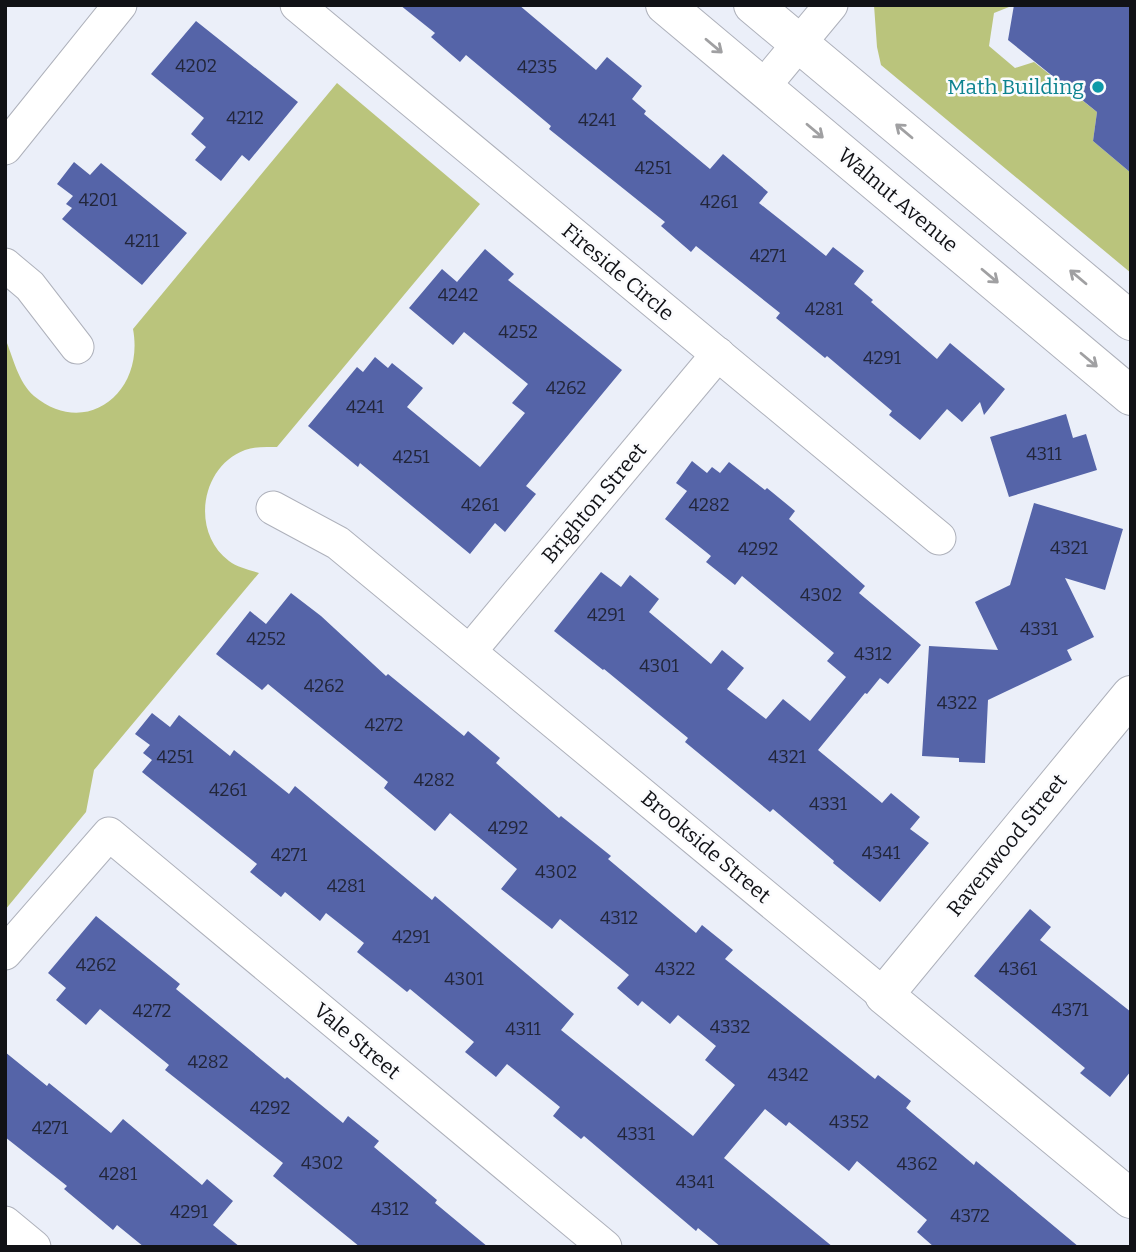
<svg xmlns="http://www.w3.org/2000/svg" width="1136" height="1252" font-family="Bitter,serif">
<rect width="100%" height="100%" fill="#ebeff9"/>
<g fill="#bac47c">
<path d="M1014 5 994 13 989 46 1015 68 1034 62 1097 112 1093 141 1131 173V273L881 65 877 47 874 5Z"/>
<path d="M337 83 480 204 277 447C267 447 255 446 245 450 201 466 190 532 229 561 237 567 249 570 259 573L94 770 86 812 5 910V338C13 357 18 382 34 396 86 439 145 393 133 329Z"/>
</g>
<g fill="#5564a8">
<path d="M400 5H519L596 70 607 57 642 86 632 99 646 111 644 114 710 169 723 154 768 192 759 203 826 256 833 247 864 271 854 284 873 300 871 302 937 359 950 343 1005 389 984 415 980 402 962 422 947 409 920 440 889 415 892 411 827 356 825 358 776 318 780 313 696 246 691 252 661 226 665 222 549 129 551 126 466 55 460 62 431 37 435 33Z"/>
<path d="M1014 5H1131V173L1093 141 1097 112 1008 40Z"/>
<path d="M196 21 298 102 249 161 242 155 221 181 195 160 206 147 191 134 204 118 151 74Z"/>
<path d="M74 162 90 175 101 163 187 233 142 285 62 219 72 208 66 204 73 196 57 184Z"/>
<path d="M485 249 514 274 508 280 622 370 526 486 536 494 505 532 495 523 470 554 360 463 358 467 308 426 357 367 363 372 375 357 388 368 392 363 423 388 407 407 480 467 525 413 512 403 528 384 464 332 453 345 409 308 442 269 457 282Z"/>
<path d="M1066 414 1073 438 1086 434 1097 470 1009 497 990 437Z"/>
<path d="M692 461 707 473 712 467 720 473 729 462 765 490 767 488 795 511 789 519 865 586 859 593 921 645 888 684 880 678 867 694 865 693 818 750 882 803 891 793 920 817 910 829 929 843 880 902 833 863 834 861 773 809 770 812 685 742 688 738 604 669 603 670 554 631 601 572 621 587 630 575 659 599 649 612 711 664 722 650 744 668 727 689 766 719 783 699 810 721 846 677 827 661 834 653 742 576 735 585 706 562 711 556 665 519 687 491 676 483Z"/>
<path d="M1034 503 1123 529 1105 590 1065 578 1094 637 1067 650 1072 660 988 700 985 763 959 762V758L922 756 929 646 998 650 975 602 1010 585Z"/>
<path d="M291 593 321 616 386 676 388 674 464 736 468 731 500 758 496 763 559 818 561 816 611 856 608 859 696 933 702 925 733 950 725 959 875 1079 878 1075 911 1101 906 1108 974 1165 976 1161 1079 1247H934L917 1232 927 1220 857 1161 849 1171 789 1122 786 1126 765 1109 724 1158 833 1247H721L698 1228 696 1231 584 1136 581 1139 553 1116 560 1107 507 1064 496 1077 465 1052 474 1042 410 989 407 992 357 952 364 943 326 913 320 921 285 892 281 897 250 872 257 864 142 772 152 760 143 753 150 745 135 734 152 713 170 727 179 715 230 756 234 750 289 794 295 786 432 900 435 896 574 1014 561 1030 693 1136 735 1085 705 1060 716 1046 678 1015 670 1024 642 1001 638 1006 617 988 629 975 560 919 552 929 501 889 517 869 450 813 435 831 384 788 388 782 268 684 262 690 216 654 250 611 266 624Z"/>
<path d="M1030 909 1051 927 1040 940 1131 1012V1071L1110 1097 1080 1073 1085 1068 974 976Z"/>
<path d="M96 916 180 984 176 989 285 1079 287 1077 343 1123 348 1116 379 1141 374 1147 437 1200 435 1203 488 1247H360L273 1176 283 1163 165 1070 169 1065 100 1009 86 1025 56 1000 66 988 48 973Z"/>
<path d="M5 1052 47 1086 49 1083 111 1133 123 1119 202 1185 207 1179 233 1201 213 1225 240 1247H144L117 1225 113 1230 64 1189 67 1186 5 1137Z"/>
</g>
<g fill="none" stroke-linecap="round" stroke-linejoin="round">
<g stroke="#aeb1bb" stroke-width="35">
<g id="street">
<path d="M297 5 939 538"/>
<path d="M763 87 831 5"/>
<path d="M5 148 120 5"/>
<path d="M5 265 30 286 77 347"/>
<path d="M273 508 338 543 884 995"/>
<path d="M470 651 718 354"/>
<path d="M5 953 109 834 605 1247"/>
<path d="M5 1223 34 1247"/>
</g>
</g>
<g stroke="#aeb1bb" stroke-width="40">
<g id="secondary">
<path d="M665 5 1131 396"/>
<path d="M753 5 1131 321"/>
<path d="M1131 695 884 995 1131 1199"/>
</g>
</g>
<use href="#street" stroke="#fff" stroke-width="33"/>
<use href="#secondary" stroke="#fff" stroke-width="38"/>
</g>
<defs><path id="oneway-shaft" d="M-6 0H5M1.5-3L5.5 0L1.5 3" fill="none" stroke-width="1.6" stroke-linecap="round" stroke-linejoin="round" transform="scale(1.75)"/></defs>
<g stroke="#a0a0a2">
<use href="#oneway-shaft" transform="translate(714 46) rotate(40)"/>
<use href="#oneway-shaft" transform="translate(815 131) rotate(40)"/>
<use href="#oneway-shaft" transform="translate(904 131) rotate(-140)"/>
<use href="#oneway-shaft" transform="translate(990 276) rotate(40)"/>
<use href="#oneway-shaft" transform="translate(1078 277) rotate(-140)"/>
<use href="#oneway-shaft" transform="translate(1089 360) rotate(40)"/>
</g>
<circle fill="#0f9aa8" stroke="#fbfcfe" stroke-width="2.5" cx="1098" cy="87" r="7"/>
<g text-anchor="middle" stroke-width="5" stroke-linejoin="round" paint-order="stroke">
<g font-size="18" fill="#22263a">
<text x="196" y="72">4202</text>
<text x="537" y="73">4235</text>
<text x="245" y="124">4212</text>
<text x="597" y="126">4241</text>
<text x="653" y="174">4251</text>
<text x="98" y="206">4201</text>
<text x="719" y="208">4261</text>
<text x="142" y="247">4211</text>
<text x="768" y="262">4271</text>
<text x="458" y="301">4242</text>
<text x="824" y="315">4281</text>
<text x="518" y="338">4252</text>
<text x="882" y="364">4291</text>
<text x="566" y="394">4262</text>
<text x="365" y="413">4241</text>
<text x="1044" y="460">4311</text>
<text x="411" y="463">4251</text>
<text x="480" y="511">4261</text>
<text x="709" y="511">4282</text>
<text x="1069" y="554">4321</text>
<text x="758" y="555">4292</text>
<text x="821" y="601">4302</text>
<text x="606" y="621">4291</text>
<text x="1039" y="635">4331</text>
<text x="266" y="645">4252</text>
<text x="873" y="660">4312</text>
<text x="659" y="672">4301</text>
<text x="324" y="692">4262</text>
<text x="957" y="709">4322</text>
<text x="384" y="731">4272</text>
<text x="175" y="763">4251</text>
<text x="787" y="763">4321</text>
<text x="434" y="786">4282</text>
<text x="228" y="796">4261</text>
<text x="828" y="810">4331</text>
<text x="508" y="834">4292</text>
<text x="881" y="859">4341</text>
<text x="289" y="861">4271</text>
<text x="556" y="878">4302</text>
<text x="346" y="892">4281</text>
<text x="619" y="924">4312</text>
<text x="411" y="943">4291</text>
<text x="96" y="971">4262</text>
<text x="675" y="975">4322</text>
<text x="1018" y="975">4361</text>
<text x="464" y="985">4301</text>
<text x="1070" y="1016">4371</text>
<text x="152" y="1017">4272</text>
<text x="730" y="1033">4332</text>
<text x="523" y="1035">4311</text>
<text x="208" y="1068">4282</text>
<text x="788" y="1081">4342</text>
<text x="270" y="1114">4292</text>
<text x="849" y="1128">4352</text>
<text x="50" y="1134">4271</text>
<text x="636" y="1140">4331</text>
<text x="322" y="1169">4302</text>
<text x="917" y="1170">4362</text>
<text x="118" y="1180">4281</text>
<text x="695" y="1188">4341</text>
<text x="390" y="1215">4312</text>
<text x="189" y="1218">4291</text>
<text x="970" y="1222">4372</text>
</g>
<g font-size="21" fill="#0d838f" stroke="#fbfcfe" text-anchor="end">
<text x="1084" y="94">Math Building</text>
</g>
<g font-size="21" fill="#111216" stroke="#fbfcfe">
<text transform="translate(898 200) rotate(40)" y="7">Walnut Avenue</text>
<text transform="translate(618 272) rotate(40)" y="7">Fireside Circle</text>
<text transform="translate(594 503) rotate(-50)" y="7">Brighton Street</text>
<text transform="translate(1007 845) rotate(-51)" y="7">Ravenwood Street</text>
<text transform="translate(706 847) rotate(40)" y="7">Brookside Street</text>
<text transform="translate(357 1041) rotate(40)" y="7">Vale Street</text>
</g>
</g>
<rect width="1136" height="1252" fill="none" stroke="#111216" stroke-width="14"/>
</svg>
